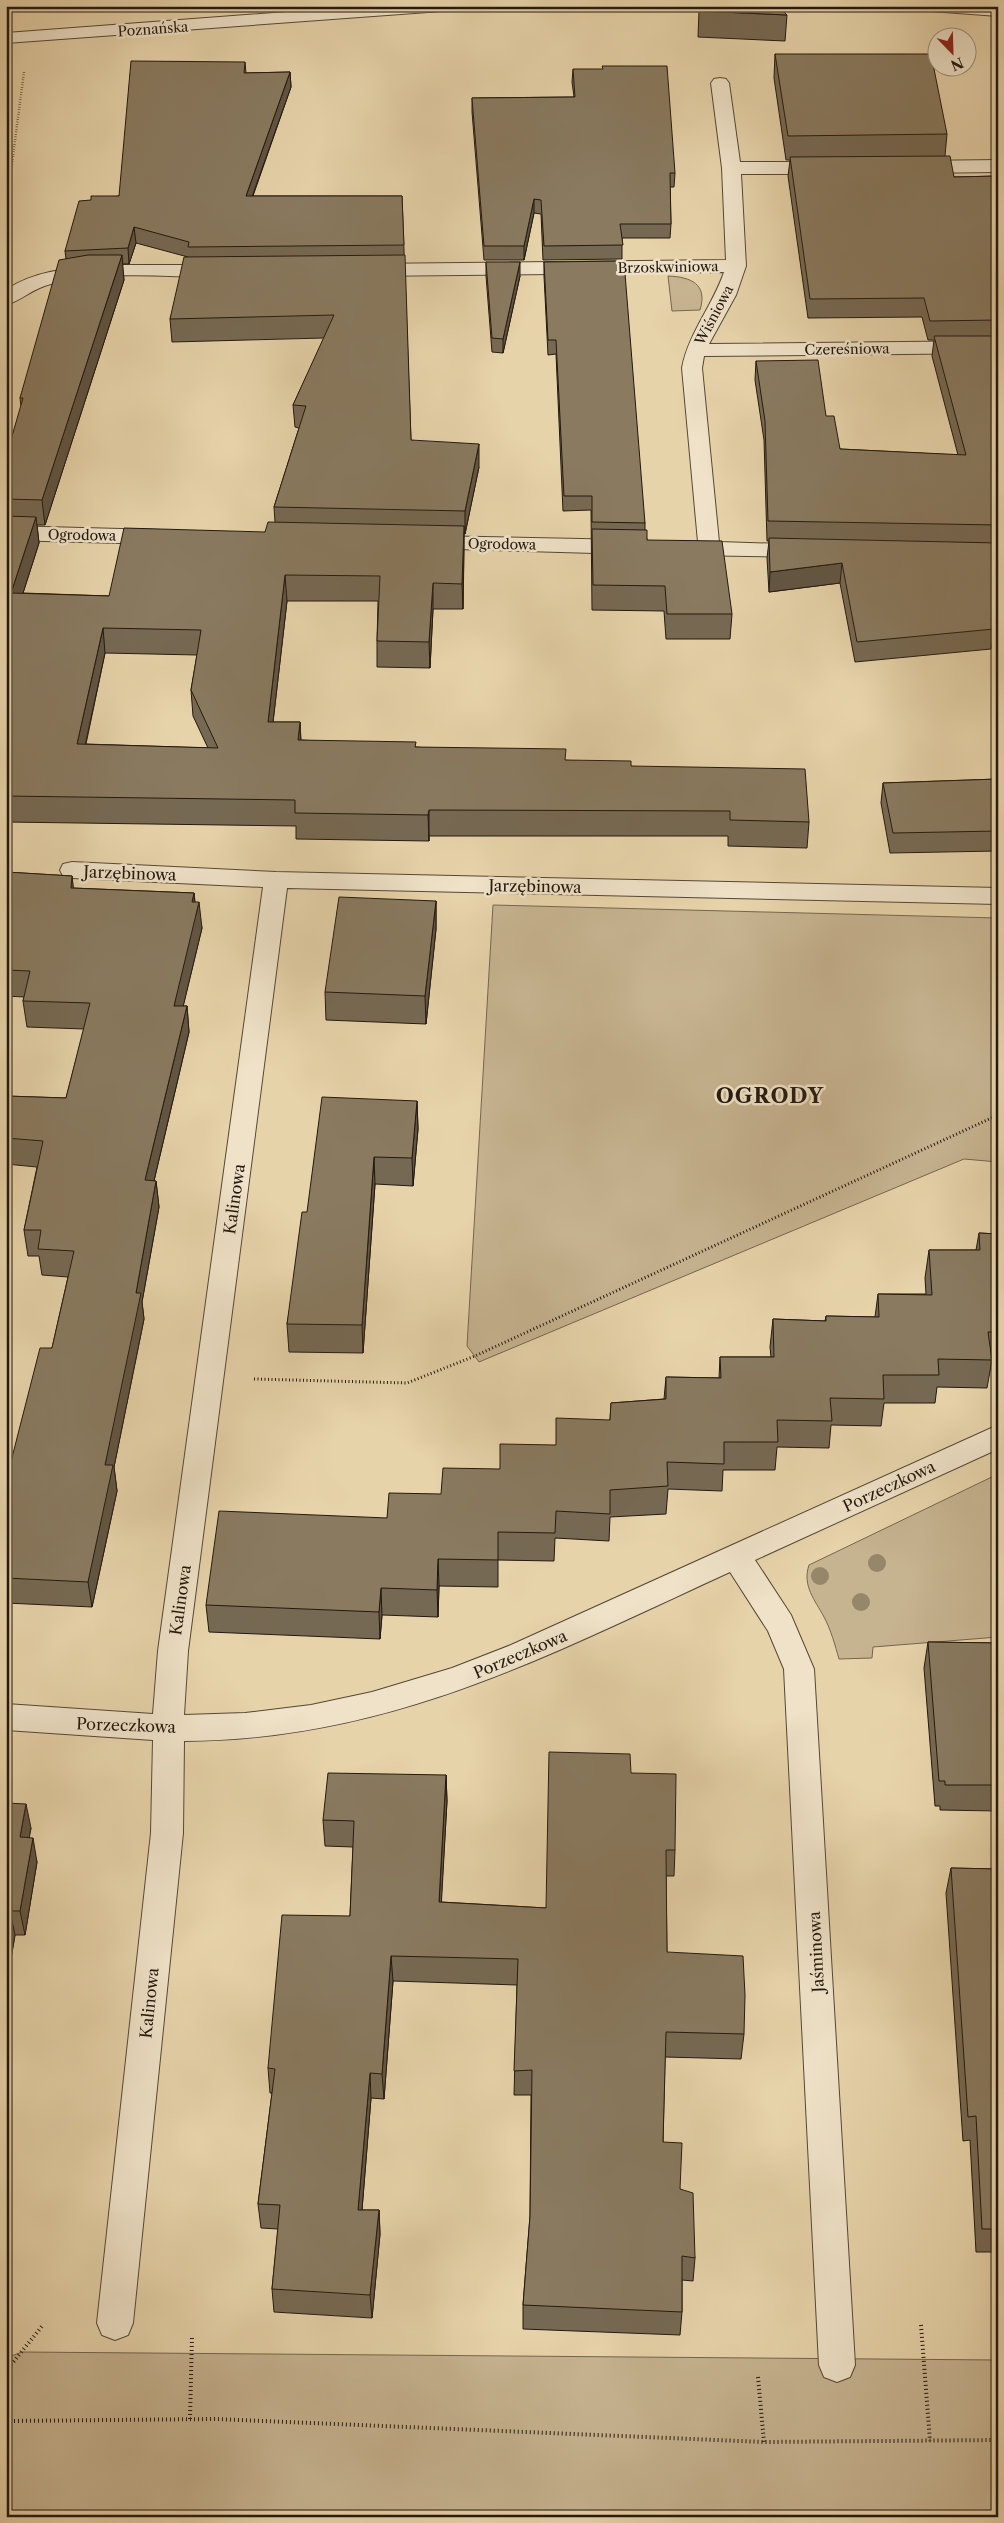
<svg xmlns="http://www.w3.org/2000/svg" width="1004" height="2523" font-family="'Libre Caslon Text',serif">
<rect width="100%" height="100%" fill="#e7d3aa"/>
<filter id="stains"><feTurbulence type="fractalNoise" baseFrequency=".004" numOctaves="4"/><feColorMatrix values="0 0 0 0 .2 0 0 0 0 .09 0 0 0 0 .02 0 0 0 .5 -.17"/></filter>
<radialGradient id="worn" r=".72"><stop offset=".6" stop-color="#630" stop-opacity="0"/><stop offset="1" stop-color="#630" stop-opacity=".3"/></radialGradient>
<g fill="#c6b390" stroke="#746650">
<path d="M668 276C691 277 708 284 700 310L672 311Z"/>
<path d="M493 905 998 918V1162L964 1159 479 1362 467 1346Z"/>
<path d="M998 1474V1637L873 1647 872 1658 839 1659C835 1645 831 1630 824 1617 815 1600 802 1586 809 1565Z"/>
<path d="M22 2352 998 2360V2517H6V2358Z"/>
</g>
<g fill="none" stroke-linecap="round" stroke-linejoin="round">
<g stroke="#544836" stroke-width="2">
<g id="minor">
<path d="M720 78 726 79 729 83 740 162H827L834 164 836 168 834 172 827 174H741L746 266 736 295 709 344 998 341V353L704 356 702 368 719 542 813 545 816 550 813 555 805 557 685 555 677 553 674 548 677 543 698 542 682 368C688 334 713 305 724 272L367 276 360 274 357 270 360 266 367 264 726 260 722 168 711 83 714 79Z"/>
<path d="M998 160V172L915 173 908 171 906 167 908 163 915 161Z"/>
<path d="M106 265H217L224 267 227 271 224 275 217 277C163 277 104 270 51 284 33 288 21 301 6 305V290C35 270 72 268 106 265Z"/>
<path d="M6 526 160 530 168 532 171 537 168 542 160 544 6 540Z"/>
<path d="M428 536 630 540 638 542 641 547 638 552 630 554 420 548 417 543 420 538Z"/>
<path d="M72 862 276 872 998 888V904L287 888 188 1651 184 1715 245 1713 311 1705 372 1692 452 1668 511 1645 998 1425V1449L755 1560 791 1615 814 1669 855 2365 850 2377 837 2382 824 2377 819 2365 784 1669 768 1631 730 1572C549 1655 390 1740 184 1741L183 1833 133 2323 128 2335 115 2340 102 2335 97 2323 151 1833 153 1740 6 1730V1704L153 1714 158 1651 263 887 72 878 63 876 60 870 63 864Z"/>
</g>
</g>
<g stroke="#544836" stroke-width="2">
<g id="tertiary">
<path d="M367 6H451L448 10 442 11 6 43V33Z"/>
<path d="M921 6H998V16L930 11 924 10Z"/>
</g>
</g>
<path stroke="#23190f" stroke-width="2.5" stroke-dasharray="0.5 2" stroke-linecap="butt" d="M6 209 24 72"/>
<path stroke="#23190f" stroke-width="3" stroke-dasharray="1 2.5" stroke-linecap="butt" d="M254 1379 407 1383 475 1356 998 1115"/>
<g stroke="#23190f" stroke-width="4" stroke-dasharray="1 3" stroke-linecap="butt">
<path d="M921 2325 930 2441"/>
<path d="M6 2371 43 2325"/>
<path d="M758 2377 764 2442"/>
<path d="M190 2419 192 2336"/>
<path d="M6 2421 216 2419 764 2442 998 2440"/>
</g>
<use href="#minor" fill="#efe2c8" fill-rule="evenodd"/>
<use href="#tertiary" fill="#efe2c8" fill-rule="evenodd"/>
</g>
<g fill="#96866a">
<circle cx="877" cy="1563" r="9"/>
<circle cx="820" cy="1576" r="9"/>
<circle cx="861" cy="1602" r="9"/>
</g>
<g fill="#766953" stroke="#23190f" fill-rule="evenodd">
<path d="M699 11 787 15 785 41 698 37Z"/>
<path d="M775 54 947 134 945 156 954 177 998 176V638H993L991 649 855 662 840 583 769 592 767 558 769 541H767L764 440 755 380 756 361 826 416 840 449 958 455 932 356 934 340H928L922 317 808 318 788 176 790 160H786L774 78Z"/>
<path d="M245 62 246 73 290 72 291 87 253 196H402L411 440 479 467 465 534H464L463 609H433L430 668 377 667V641L378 601H287L273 722H300L301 740 416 747 631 766 809 822 807 848 728 846V836H429V841L296 839V826L6 822V457L21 407 20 398 66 259 65 251 91 200 119 196ZM136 243 188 257 170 319 172 342 324 338 293 405 295 427 299 428 274 507 275 522 265 532 109 596 23 593 39 543 37 525H45L124 280 122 264H129ZM105 653 197 655 191 690 193 716 208 748 86 744Z"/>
<path d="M573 69 675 173 674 187H670L671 224 670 238H622V259L543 260 541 214 534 213 524 260H484L472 112V98L574 97 572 82Z"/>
<path d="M486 262 520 276 503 353 492 352 486 276Z"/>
<path d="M544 262 645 523V530L647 540 732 614 730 639H666L664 611 592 610 591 510 563 511 556 354 548 355 544 276Z"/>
<path d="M998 779V851L890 853 881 803 883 783Z"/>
<path d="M6 872 72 876 73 888 194 893 195 902 202 928 183 1006H187L189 1032 154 1181H156L159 1207 142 1302 144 1319 114 1467 117 1491 92 1607 6 1603V1481L52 1348 68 1277 42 1275 39 1256H28L24 1230 37 1167 6 1164V1096L66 1098 84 1029 27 1027 23 1001 24 997 6 996Z"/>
<path d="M436 901V929L426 1024 326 1020 325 992Z"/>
<path d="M417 1101 418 1129 413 1186 375 1184 363 1353 289 1352 287 1324 307 1212Z"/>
<path d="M979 1233 998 1234V1360H992L987 1388 937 1387 935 1403H884L881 1426 831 1425 829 1448 777 1447 775 1470H723L722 1491 668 1489 666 1514 610 1517 609 1541 555 1538 554 1561 498 1560V1587L439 1586 438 1617 382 1615 380 1639 209 1632 206 1605 387 1518 556 1445 610 1420 611 1403 664 1399 666 1377 719 1378 720 1357H771L770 1347 773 1319 825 1321 826 1316 875 1317 878 1294H926L925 1278 929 1250H976Z"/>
<path d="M928 1642 998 1643V1811L940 1810V1806H935L924 1668Z"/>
<path d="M631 1773 675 1850 674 1876H666L667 1952 744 2034 741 2059 665 2057 663 2142 680 2189 695 2258 693 2281 682 2280V2312L680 2335 523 2329V2305L530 2216 531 2095H514L517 1985 393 1981 384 2099 371 2098 362 2210H379L380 2234 372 2318 274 2312 272 2289 278 2229 261 2228 258 2204 272 2093H270L268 2068 350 1916 353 1847 325 1846 323 1820 446 1775 447 1801 441 1902 546 1908Z"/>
<path d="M6 1803 31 1828 29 1837 37 1862 25 1935H15L9 1970H6Z"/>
<path d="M951 1868 998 1869V2252H976L970 2140 963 2141 946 1893Z"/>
</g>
<g fill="#605543" stroke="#23190f">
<path d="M290 72 291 87 247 211 246 196Z"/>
<path d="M534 199V213L524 260V246Z"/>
<path d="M134 227 136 243 129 264 128 248Z"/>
<path d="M122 255 124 280 45 525 42 500Z"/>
<path d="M520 262V276L503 353V339Z"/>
<path d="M479 444V467L465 534V511Z"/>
<path d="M36 517 39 543 15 618 11 593Z"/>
<path d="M464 526V552L463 609 462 584Z"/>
<path d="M842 563 840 583 769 592 770 572Z"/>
<path d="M285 575 287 601 270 748 268 722Z"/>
<path d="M433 583V609L430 668 429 642Z"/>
<path d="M103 628 105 653 80 769 77 744Z"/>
<path d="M300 722 301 748 298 740Z"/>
<path d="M429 810V841L428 815Z"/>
<path d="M72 876 75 902 71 888Z"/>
<path d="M194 893 196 915 199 902 202 928 177 1032 174 1006Z"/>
<path d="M436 901V929L426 1024 425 996Z"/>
<path d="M187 1006 189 1032 148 1206 145 1180Z"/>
<path d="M417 1101 418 1129 413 1186 412 1158Z"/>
<path d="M374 1157 375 1184 363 1353 362 1325Z"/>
<path d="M156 1181 159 1207 142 1302 144 1319 114 1467 117 1491 92 1607 88 1582 105 1465Z"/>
<path d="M438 1559 439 1586 438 1617 437 1590Z"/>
<path d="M381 1588 382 1615 380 1639 379 1612Z"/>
<path d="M446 1775 447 1801 440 1928 439 1902Z"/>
<path d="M26 1804 31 1828 25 1861 20 1837Z"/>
<path d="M33 1838 37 1862 25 1935 20 1911Z"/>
<path d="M10 1911 15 1935 9 1970 6 1956V1934Z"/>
<path d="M391 1956 393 1981 384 2099 382 2074Z"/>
<path d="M370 2073 371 2098 360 2234 358 2210Z"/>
<path d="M6 2100 9 2110 6 2125Z"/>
<path d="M379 2210 380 2234 372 2318 370 2295Z"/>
</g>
<g fill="#897a60" stroke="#23190f" fill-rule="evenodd">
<path d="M700 6H778L787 15 699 11Z"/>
<path d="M775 54H931L947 134 788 136Z"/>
<path d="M131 61 245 62 244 73 290 72 246 196H402L404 245 188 247 189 242 134 227 128 248 65 251 79 201 91 200V196H119Z"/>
<path d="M602 66H667L675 173H670L671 224H620L623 245 544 246 541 200 534 199 524 246H484L472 98 575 97 573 69H603Z"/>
<path d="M950 156 954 177 998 176V320L930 321 924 298 810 299 790 157Z"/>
<path d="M88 255H122L42 500 6 499V457L23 398H20L59 260Z"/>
<path d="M405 255 411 440 479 444 465 511 274 507 306 406 293 405 334 315 170 319 184 257Z"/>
<path d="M624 261 645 523 592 522V496H564L556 340H548L544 262Z"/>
<path d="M486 262H520L503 339 492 338Z"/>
<path d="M934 336H998V525L768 521 765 421 756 361 818 360 826 416H834L840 449 966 455Z"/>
<path d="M6 516 36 517 11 593 109 596 124 528 265 532 268 522 464 526 462 584 433 583 429 642 377 641 380 576 285 575 268 722H300L298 740 416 742 415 747 566 749 565 760 631 761V766L805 769 809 822 730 820V811L429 810 428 815 295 813V800L6 796ZM103 628 201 630 191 690 218 748 77 744Z"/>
<path d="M592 529 647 530V540L722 541 732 614H667L665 586 593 585Z"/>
<path d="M769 538 998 543V618H992L994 629 857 642 842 563 770 572Z"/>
<path d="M998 779V831L893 833 883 783Z"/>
<path d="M6 872 72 876 71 888 194 893 192 902H199L174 1006H187L145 1180 156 1181 136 1293H141L105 1465H113L88 1582 6 1578V1481L40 1348H52L74 1251 38 1249 41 1230H24L43 1141 6 1138V1096L66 1098 90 1003 23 1001 30 971 6 970Z"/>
<path d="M339 897 436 901 425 996 325 992Z"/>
<path d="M322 1097 417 1101 412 1158 374 1157 362 1325 287 1324 302 1212H307Z"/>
<path d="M979 1233 998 1234V1332H988L992 1360 938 1359 939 1375H883L884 1399 830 1398 832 1421 777 1420 778 1442H724V1464L667 1462 668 1486 610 1490V1514L556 1511 555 1533 498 1532V1560L438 1559 437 1590 381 1588 379 1612 206 1605 219 1511 387 1518 389 1493 441 1494 443 1468 500 1469V1444L556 1445V1418L610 1420 611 1403 666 1399V1377L721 1378 720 1357H774L773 1319 826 1321V1316L879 1317 878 1294 932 1295 929 1250H980Z"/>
<path d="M928 1642 998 1643V1785H945V1781H939Z"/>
<path d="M549 1752 630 1754 631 1773 676 1774 675 1850H666L667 1952 743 1956 745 1995 744 2034 666 2032 663 2142 682 2143 680 2189 693 2193 695 2258 682 2256V2312L523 2305 530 2216 532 2070 514 2071 518 1959 391 1956 382 2074 370 2073 358 2210H379L370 2295 272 2289 280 2205 258 2204 275 2069 268 2068 282 1915 350 1916 354 1821 323 1820 328 1773 446 1775 439 1902 546 1908Z"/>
<path d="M6 1803 26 1804 20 1837 33 1838 20 1911H10L6 1934Z"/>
<path d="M951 1868 998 1869V2229H982L976 2116 968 2117Z"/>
</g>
<g text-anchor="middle" stroke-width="5" stroke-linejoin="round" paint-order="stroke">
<g font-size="14" fill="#23190f" stroke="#efe2c8">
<text transform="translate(153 29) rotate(-4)" y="5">Poznańska</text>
<text transform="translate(668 267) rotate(-1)" y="5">Brzoskwiniowa</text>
<text transform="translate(714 315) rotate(-62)" y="5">Wiśniowa</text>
<text transform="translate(847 349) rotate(-1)" y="5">Czereśniowa</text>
<text transform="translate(82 535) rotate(1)" y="5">Ogrodowa</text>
<text transform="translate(502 544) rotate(1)" y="5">Ogrodowa</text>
</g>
<g font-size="16" fill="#23190f" stroke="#efe2c8">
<text transform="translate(130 873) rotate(2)" y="6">Jarzębinowa</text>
<text transform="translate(535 886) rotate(1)" y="6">Jarzębinowa</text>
<text transform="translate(234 1199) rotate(-82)" y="6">Kalinowa</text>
<text transform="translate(889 1486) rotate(-25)" y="6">Porzeczkowa</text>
<text transform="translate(180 1600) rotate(-82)" y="6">Kalinowa</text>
<text transform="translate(520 1654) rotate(-23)" y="6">Porzeczkowa</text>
<text transform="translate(126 1725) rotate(2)" y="6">Porzeczkowa</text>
<text transform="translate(816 1952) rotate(-93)" y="6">Jaśminowa</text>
<text transform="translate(149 2003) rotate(-84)" y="6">Kalinowa</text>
</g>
<g font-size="21" font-weight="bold" letter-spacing="1" fill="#23190f" stroke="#efe2c8">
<text x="770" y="1103">OGRODY</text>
</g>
</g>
<rect width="1004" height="2523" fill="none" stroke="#e7d3aa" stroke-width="25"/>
<rect x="8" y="8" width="989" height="2508" fill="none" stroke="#23190f" stroke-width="2.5"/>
<rect x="12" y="12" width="979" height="2498" fill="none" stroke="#23190f"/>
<g transform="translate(952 52) rotate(157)"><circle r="24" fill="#efe2c8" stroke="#9d927e"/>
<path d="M0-4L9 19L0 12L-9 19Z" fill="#8f2418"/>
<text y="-8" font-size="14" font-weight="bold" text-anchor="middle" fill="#23190f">N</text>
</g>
<rect width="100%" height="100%" filter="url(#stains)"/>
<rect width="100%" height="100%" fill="url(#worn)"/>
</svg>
